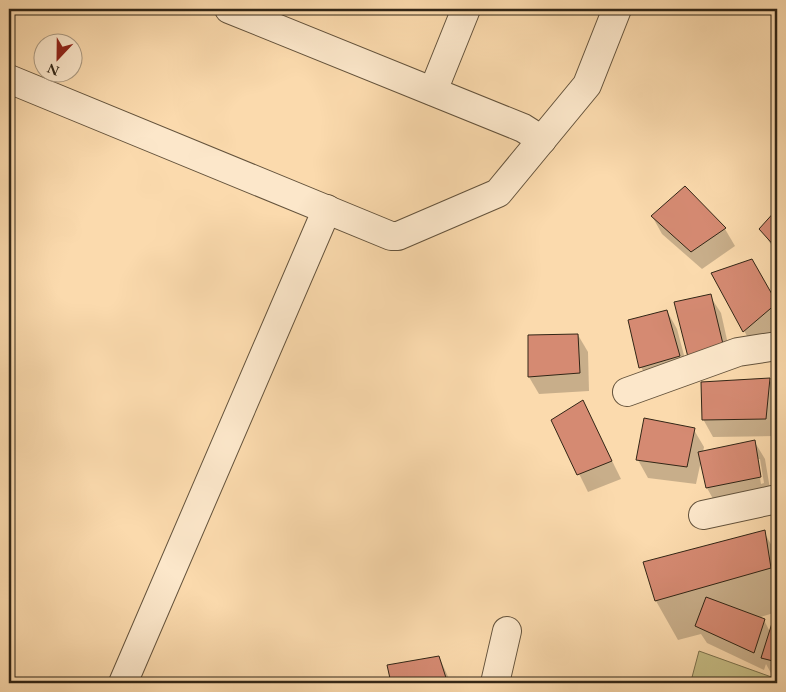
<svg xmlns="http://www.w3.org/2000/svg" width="786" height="692" font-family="'EB Garamond',serif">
<rect width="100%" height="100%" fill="#fbdaad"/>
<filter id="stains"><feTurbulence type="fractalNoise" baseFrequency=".004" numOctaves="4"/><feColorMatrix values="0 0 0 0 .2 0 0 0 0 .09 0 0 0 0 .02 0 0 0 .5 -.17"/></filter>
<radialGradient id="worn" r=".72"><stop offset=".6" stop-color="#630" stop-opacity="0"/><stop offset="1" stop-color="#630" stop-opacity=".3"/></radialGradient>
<path fill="#c6bd85" stroke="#7c724e" d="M699 651 777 679V683H697L691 681Z"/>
<g fill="#0003" fill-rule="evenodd">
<path d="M685 187 725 229 735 246 702 269 662 234 652 216Z"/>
<path d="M777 210V254L761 229Z"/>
<path d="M751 261 777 306V329L754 349 713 273Z"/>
<path d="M710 296 721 313 732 362 690 356Z"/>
<path d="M667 311 677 329 689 374 651 385 641 367Z"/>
<path d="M578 335 588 352 589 391 539 394 529 377Z"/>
<path d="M769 379 777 393 775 436H777V471L775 436 713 437 703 419Z"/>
<path d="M583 402 621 479 588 492 553 421Z"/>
<path d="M694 430 704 447 703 452 754 441 765 459 771 495 717 506 707 488 701 461 696 484 648 478 638 460ZM757 459H760L764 483 761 484Z"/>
<path d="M764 532 777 555V612L757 618 764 620 770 632 774 622 777 623V677L772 675 766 664 764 670 707 643 701 634 678 640 656 601 644 563Z"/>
<path d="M439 657 451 683H393L388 666Z"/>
</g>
<g fill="#d58a72" stroke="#322616">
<path d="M685 186 726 228 691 252 651 216Z"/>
<path d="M777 209V249L759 229Z"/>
<path d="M752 259 777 303 743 332 711 273Z"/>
<path d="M711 294 723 344 688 357 674 302Z"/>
<path d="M667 310 680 356 639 368 628 320Z"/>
<path d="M578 334 580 373 528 377V335Z"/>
<path d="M770 378 766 419 702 420 701 382Z"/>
<path d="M583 400 612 461 577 475 551 420Z"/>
<path d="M644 418 695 428 687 467 636 460Z"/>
<path d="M773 435H777L776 472Z"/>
<path d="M755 440 761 477 706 488 698 452Z"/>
<path d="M765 530 771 568 655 601 643 562Z"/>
<path d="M706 597 765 619 754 653 695 626Z"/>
<path d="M773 620 777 622V662L761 658Z"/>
<path d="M439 656 447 681 436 683H391L387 665Z"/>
</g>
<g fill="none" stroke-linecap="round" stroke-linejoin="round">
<g stroke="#64533c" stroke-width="30">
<g id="minor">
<path d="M229 9 523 128 542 140"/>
<path d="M9 79 391 236H398L498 193 587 85 617 9"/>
<path d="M433 91 466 9"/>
<path d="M627 392 738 352 777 346"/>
<path d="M703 515 777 499"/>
<path d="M123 683 327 209"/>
<path d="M495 683 507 631"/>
</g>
</g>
<use href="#minor" stroke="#fce7ca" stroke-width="28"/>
</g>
<rect width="786" height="692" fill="none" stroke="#fbdaad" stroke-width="30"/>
<rect x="10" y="10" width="766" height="672" fill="none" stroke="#322616" stroke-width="2.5"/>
<rect x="15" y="15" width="756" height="662" fill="none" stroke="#322616"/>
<g transform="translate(58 58) rotate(202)"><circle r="24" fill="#fce7ca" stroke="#ab9a82"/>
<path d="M0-4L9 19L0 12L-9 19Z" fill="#8f2418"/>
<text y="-8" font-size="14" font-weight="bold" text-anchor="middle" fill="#322616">N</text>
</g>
<rect width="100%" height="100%" filter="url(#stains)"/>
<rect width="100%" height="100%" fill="url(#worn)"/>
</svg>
